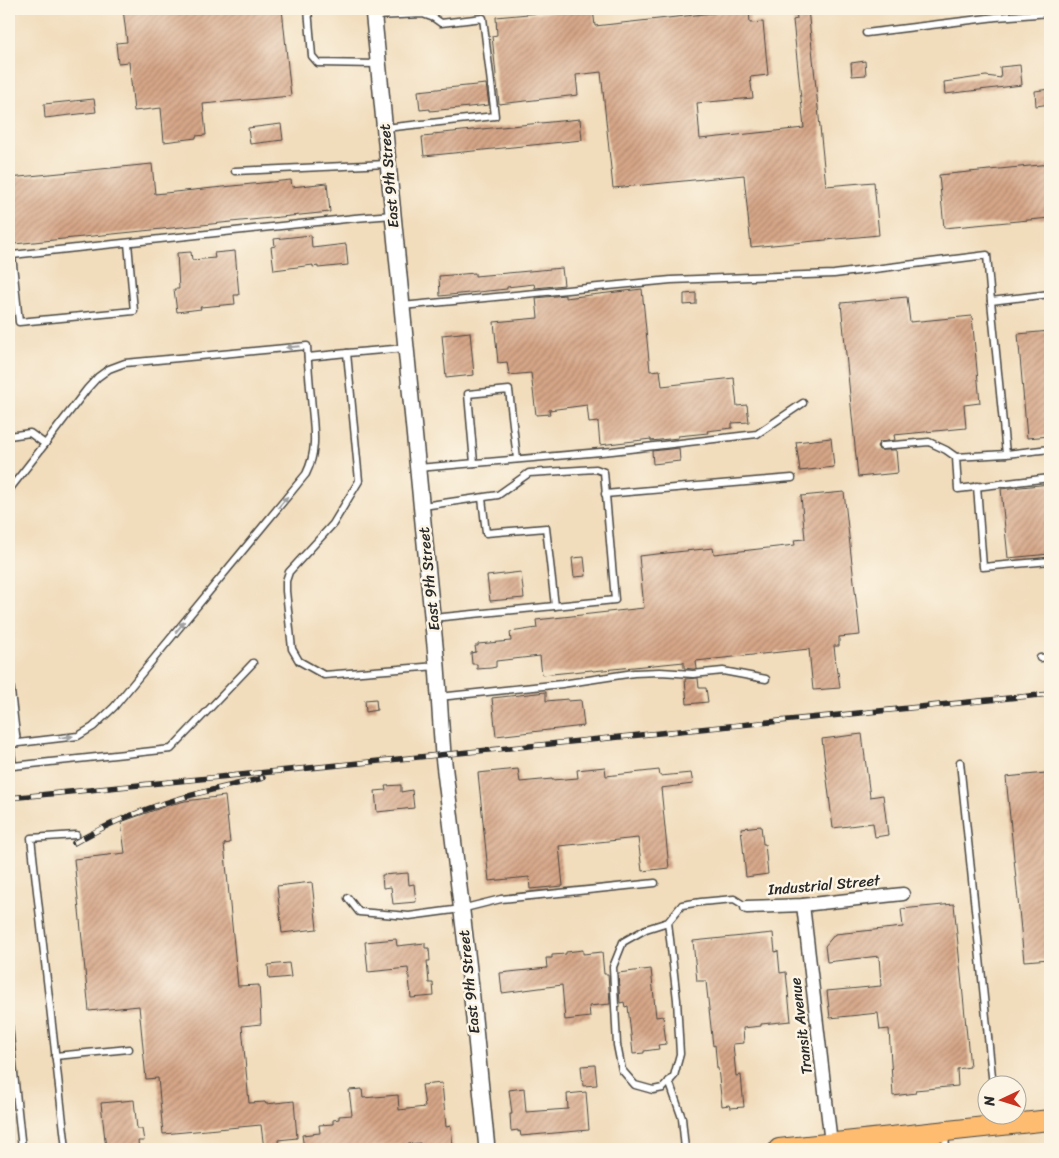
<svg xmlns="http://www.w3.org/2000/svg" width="1059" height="1158" font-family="Sriracha,sans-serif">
<defs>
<pattern id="building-hatch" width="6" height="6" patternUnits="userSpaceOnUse" patternTransform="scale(1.25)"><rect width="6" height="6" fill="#d6a687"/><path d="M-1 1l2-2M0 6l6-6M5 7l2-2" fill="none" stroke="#ae876f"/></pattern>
</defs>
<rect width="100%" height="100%" fill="#fcf5e5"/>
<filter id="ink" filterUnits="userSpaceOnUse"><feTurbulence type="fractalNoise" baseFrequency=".02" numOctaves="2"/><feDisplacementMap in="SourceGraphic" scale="10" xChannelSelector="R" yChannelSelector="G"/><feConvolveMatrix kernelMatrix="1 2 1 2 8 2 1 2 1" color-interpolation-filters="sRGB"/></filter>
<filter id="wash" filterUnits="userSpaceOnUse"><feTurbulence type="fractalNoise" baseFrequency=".0096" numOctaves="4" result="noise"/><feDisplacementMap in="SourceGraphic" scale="20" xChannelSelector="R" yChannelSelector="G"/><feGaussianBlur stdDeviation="1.12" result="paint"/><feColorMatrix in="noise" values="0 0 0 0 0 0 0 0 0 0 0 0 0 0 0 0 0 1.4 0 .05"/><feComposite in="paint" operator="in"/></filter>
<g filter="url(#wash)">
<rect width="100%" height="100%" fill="#f1dcbb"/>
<g id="blocks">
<g fill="url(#building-hatch)">
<path d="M123 9H282L291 96 203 104 206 135 196 136V138L164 142 161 108 134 111 129 62 118 63 116 43 127 42Z"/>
<path d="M582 9H593L595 26 749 9 750 23 763 22 768 75 750 77 753 98 697 103 700 139 804 128 793 20 797 19 796 9H808L826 186 874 182 879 235 751 247 744 175 613 188 601 72 576 75 578 95 499 104 492 36 497 35 496 17Z"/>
<path d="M865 61 866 75 852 76 851 63Z"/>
<path d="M1020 65 1022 85 945 94 944 82 986 76 1001 78 1000 67Z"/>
<path d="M486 84 489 105 430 111V109L420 110 418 91Z"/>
<path d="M1050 89V104L1036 106 1035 91Z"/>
<path d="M94 99 96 112 45 118 44 104Z"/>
<path d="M580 119 582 140 424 156 422 137 433 136V134Z"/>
<path d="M281 124 283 140 250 144 248 128Z"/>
<path d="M152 164 155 194 291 180 292 187 327 183 330 212 14 244 9 197V178Z"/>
<path d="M1050 164V218L944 228 939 175Z"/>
<path d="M311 235 312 248 346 244 348 265 318 268V266L313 267V265L274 270 271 247 275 246 274 239Z"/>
<path d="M235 251 239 295H234L235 304 200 307 201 309 177 312 174 289H179L177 253 191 252 192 260 215 258 214 253Z"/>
<path d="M562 268 564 285 535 288 534 284 507 287V289L440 296 439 276 475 273V276Z"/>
<path d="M642 289 650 371 660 370 662 386 734 378 737 406 747 405 749 422 732 423V428L707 431 708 433 678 436V438L651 441V439L600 445 598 422 589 423 587 405 549 410 550 414 536 415 531 373 509 375 507 362 498 363 494 322 538 318 536 298 565 295V298Z"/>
<path d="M696 293V304L684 305V294Z"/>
<path d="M907 297 910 322 972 316 980 403 964 405 966 428 894 435 895 440 880 442 877 446 879 450H896L898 473 858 477 841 303Z"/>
<path d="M1050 331V436L1027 438 1018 334Z"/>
<path d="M470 332 474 375 446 378 442 335Z"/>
<path d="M831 438 834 467 800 471 796 442Z"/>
<path d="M679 448 680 461 653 464 652 451Z"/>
<path d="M1050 484V554L1008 558 1001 489Z"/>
<path d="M844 492 860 635 839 637V646H834L837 673 838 672 840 688 813 690 809 649 696 661 697 669H693L684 668V662L593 671 592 670 542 675 540 656 496 661V667L491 668 477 669V664H472L471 653 476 652 475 646H478V644L511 641 510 632 537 628 536 620 644 608 639 556 713 548 714 554 795 545 794 540 805 539 801 496Z"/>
<path d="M584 557 586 576 574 577 572 558Z"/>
<path d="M521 572 524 598 490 601 487 576Z"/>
<path d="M698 678 699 688H706L708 702 687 704 685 679Z"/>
<path d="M546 692V701L568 699V701L581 700 584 726 496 736 492 698Z"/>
<path d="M376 699 377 710 366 712 365 700Z"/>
<path d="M862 734 870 797 883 795 888 835 875 837 873 823 833 828 822 739Z"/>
<path d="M605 767 606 776 659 770 660 776 691 773 693 784 661 788 669 868 642 871 638 838 559 846 563 886 530 889 529 877 489 881 478 773 518 769 520 782 552 779V780L578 778 577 770Z"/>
<path d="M1046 773 1050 818V959L1024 961 1006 777Z"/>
<path d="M401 785V792L412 790 414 808 377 812 375 791 386 790 385 786Z"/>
<path d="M225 796 230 843 224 844 238 986 259 985 260 1001 261 1024 242 1026 249 1103 265 1102 266 1104 294 1101 297 1138 278 1140 279 1149H264L261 1125 163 1134 158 1078 146 1079 139 1006 89 1011 74 859 125 853 121 822 169 805 185 801Z"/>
<path d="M761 826 763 844H765L768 874 746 877 741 828Z"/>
<path d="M408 873 409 885 414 884 416 902 393 904 391 887 383 888 382 875Z"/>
<path d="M312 882 317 929 282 933 277 886Z"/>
<path d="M954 904 970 1067 957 1069 958 1086 915 1090 916 1093 893 1096 889 1029 880 1030 878 1013 830 1018 827 991 881 986 879 956 827 962 825 946 835 934 903 927 901 909Z"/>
<path d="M773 933 775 952 778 951 780 973 786 972 791 1021 761 1024V1026L743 1028 744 1043 733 1044 736 1076 741 1075 744 1107 730 1108 729 1105 722 1106 718 1068H717L715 1045 713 1046 706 981H697L693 941Z"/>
<path d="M396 939 397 946 425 943V948H429L430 961H427L429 983H433L434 996 411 998 408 968 368 972 365 942Z"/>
<path d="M583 950V954L602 952 604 974H608L610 1004 589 1006 590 1017 565 1020 562 985 502 993 500 973 547 968 546 958H552V955L566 954V952Z"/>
<path d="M289 963 291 977 269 979 268 965Z"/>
<path d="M651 969 656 1017 663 1016 666 1044 658 1045 659 1049 644 1051V1053L633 1054 628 1006 625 1007 624 1002 620 1003 618 973Z"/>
<path d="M595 1065 597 1085 583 1086 581 1066Z"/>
<path d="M442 1083 446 1127 451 1126 453 1147 421 1149 420 1143 355 1149H304L302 1135 320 1133 319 1125 333 1124V1120L339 1119V1116L352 1115 349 1090 362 1089 363 1098 398 1095 399 1110 425 1107 422 1085Z"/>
<path d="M524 1088 526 1112 568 1109 567 1094 586 1092 589 1130 521 1136 520 1131 518 1132V1130L511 1131 510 1114H512L509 1090Z"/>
<path d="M134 1100 137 1129H142L144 1141H138L139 1149H106L101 1103Z"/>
</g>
</g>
</g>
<g filter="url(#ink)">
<use href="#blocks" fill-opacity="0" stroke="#494641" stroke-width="1"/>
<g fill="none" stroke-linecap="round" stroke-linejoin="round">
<g stroke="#494641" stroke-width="9">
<g id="service">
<path d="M308 9 312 56 318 63 377 64"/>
<path d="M374 16 423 14 434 18 441 23 483 18 495 116 385 128"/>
<path d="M866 33 996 17 1050 13"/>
<path d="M235 171 387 164"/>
<path d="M128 243 134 311 19 322 12 255 355 218 393 215"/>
<path d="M1050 294 991 301 1006 454 1050 449"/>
<path d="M402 306 671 280 834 274 987 255 991 301"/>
<path d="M406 348 347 353 359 481 333 524 289 572 286 581V591L292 649 299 661 324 675 437 666"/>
<path d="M308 357 347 353"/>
<path d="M9 436 30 433 45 444"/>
<path d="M882 446 929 442 946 450 956 457"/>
<path d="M1006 454 956 457 958 489 1050 478"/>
<path d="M474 463 468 394 509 390 517 459"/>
<path d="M418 468 612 451 757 434 803 403"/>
<path d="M977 486 983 567 1050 561"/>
<path d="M9 490 45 444 87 389 98 377 109 369 125 363 307 346C308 363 309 380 311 397 313 425 319 448 306 474L114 707 93 727 78 736 10 744"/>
<path d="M605 494 792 478"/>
<path d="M482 498 486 533 546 528 555 606"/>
<path d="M423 506 498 495 529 473 596 469 604 472 615 600 433 618"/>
<path d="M1040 658 1050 657"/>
<path d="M9 674 17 743"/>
<path d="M439 697 562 684 634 673 660 672 693 674 723 671 766 679"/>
<path d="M9 744H10L13 766 171 749 253 663"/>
<path d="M960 762 993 1086"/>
<path d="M348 898 359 912 409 916 461 909 501 899 655 883"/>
<path d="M668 922 677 1000 680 1054 674 1076 663 1088 653 1090 635 1085 622 1070 617 1045 613 967 623 942 646 929 668 922 682 905 701 902 734 899 747 907"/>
<path d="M9 1026 22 1149"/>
<path d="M55 1056 129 1049"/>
<path d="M669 1081 682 1118 685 1149"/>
<path d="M945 1133 946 1149"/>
<path d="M66 1149 31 838 76 835"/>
</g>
</g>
<g stroke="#494641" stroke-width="15">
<g id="minor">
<path d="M803 905 831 1143"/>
<path d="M747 907 803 905 903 894"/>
</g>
</g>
<g stroke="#494641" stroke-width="18">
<path id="tertiary" d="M373 9 437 666 443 755 470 978 487 1149"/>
</g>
<g stroke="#494641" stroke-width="22">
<path id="primary" d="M779 1149 1050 1120"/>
</g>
<use href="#service" stroke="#fff" stroke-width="6"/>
<use href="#minor" stroke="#fff" stroke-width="12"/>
<use href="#tertiary" stroke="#fff" stroke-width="15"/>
<use href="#primary" stroke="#febc70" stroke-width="20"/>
<g stroke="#2b2b2b" stroke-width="5.5">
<g id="rail">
<path d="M9 798 1050 694"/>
<path d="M74 843C94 832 115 821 137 813 177 797 220 788 263 778"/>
</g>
</g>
<use href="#rail" stroke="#fcf5e5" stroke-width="4" stroke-dasharray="11" stroke-linecap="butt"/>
</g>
<defs><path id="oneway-solid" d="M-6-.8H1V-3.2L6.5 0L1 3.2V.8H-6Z" transform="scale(1.25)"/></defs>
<g fill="#a0a0a0">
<use href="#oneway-solid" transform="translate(293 347) rotate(175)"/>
<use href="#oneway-solid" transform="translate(283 502) rotate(-50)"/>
<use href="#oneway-solid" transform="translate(180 627) rotate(-50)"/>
<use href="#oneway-solid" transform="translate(66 737) rotate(-7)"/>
</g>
</g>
<g text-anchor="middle" stroke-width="5" stroke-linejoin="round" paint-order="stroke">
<g font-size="15" fill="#2b2b2b" stroke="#fcf5e5">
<text transform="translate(389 176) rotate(-95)" y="5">East 9th Street</text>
<text transform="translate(429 579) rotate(-96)" y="5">East 9th Street</text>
<text transform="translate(824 885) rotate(-5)" y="5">Industrial Street</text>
<text transform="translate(469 982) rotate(-96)" y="5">East 9th Street</text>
<text transform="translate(801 1026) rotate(-97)" y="5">Transit Avenue</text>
</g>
</g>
<rect width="1059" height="1158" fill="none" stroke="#fcf5e5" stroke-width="30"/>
<g transform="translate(1002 1100) rotate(266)"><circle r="24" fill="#fcf5e5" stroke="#a8a49b"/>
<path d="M0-4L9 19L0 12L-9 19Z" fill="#c8321e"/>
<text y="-8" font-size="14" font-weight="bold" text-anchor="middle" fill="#2b2b2b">N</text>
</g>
</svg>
